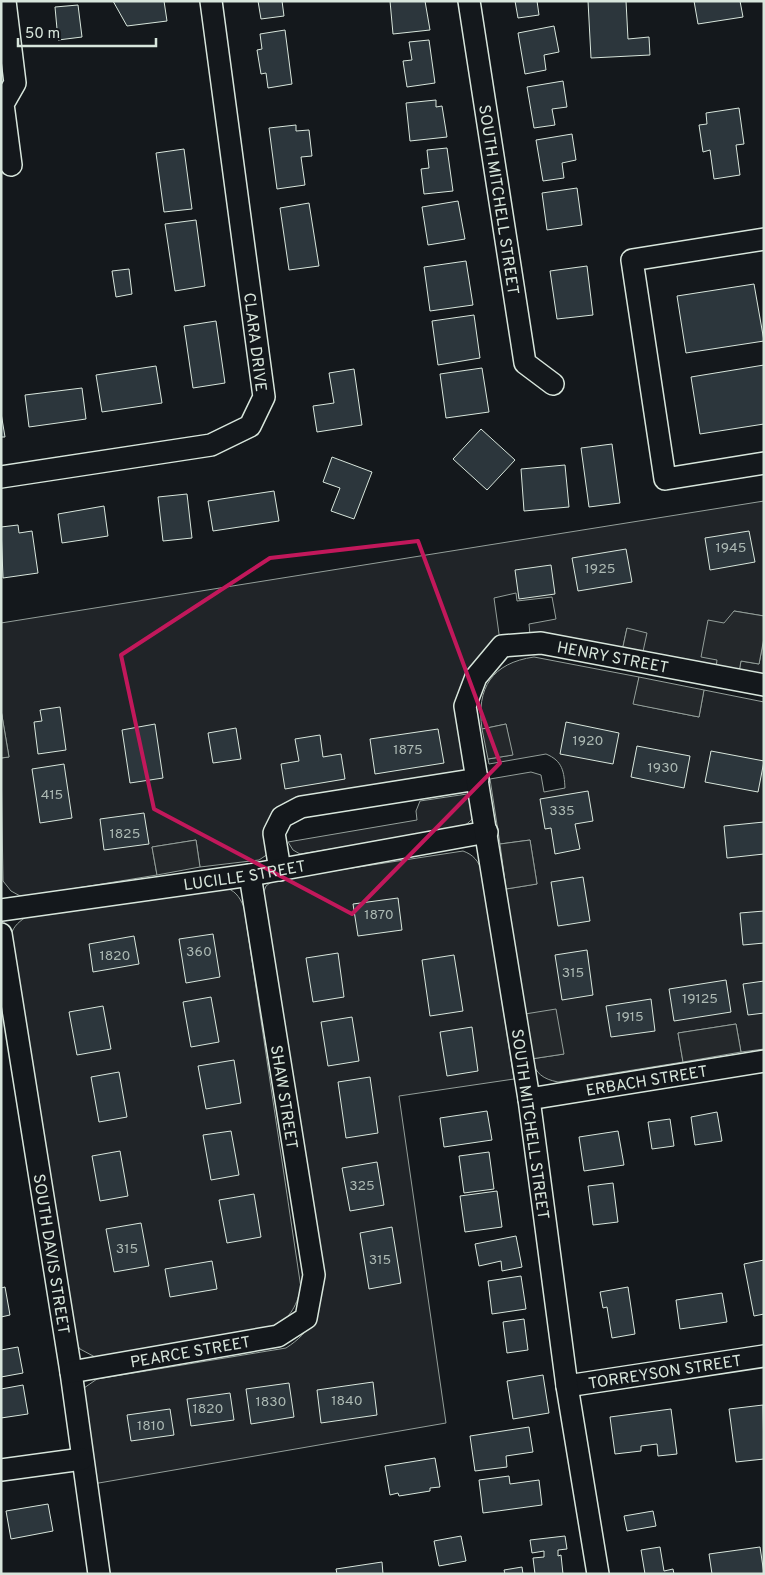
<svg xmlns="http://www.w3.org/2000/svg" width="765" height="1575" font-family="Overpass,sans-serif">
<rect width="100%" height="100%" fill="#14181c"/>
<g fill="#202428" stroke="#939e99">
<path d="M764 501V616L734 611 716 668 642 656 627 628 622 651 530 635 529 624 556 619 552 597 517 601 516 593 494 598 500 641C446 686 457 701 466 765L463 772 452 777 287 802C264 814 266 830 268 854L259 860 200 867 196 840 152 847 157 875 22 897 11 891 3 881 1 758 9 757 1 710V623Z"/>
<path d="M764 638V678L739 672 741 661 759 664Z"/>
<path d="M534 657 639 677 634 704 699 717 704 690 764 702V1049L741 1052 736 1024 678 1033 683 1062 558 1082C543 1079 536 1074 531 1059L564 1054 525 1014 506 889 537 884 530 840 500 844 490 779 531 772 541 775 544 792 565 788C564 772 563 761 546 754L489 764 488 759 512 755 506 724 482 729C476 688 492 663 534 657Z"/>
<path d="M467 794 474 798C477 814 475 819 461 828L300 854 293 850 288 842 417 820 416 811 420 801Z"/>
<path d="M463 851C474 855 478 861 482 871L514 1079 399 1096 446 1423 93 1484 84 1388 97 1379 286 1348C311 1332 322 1311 322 1281L263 894 266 886 274 880Z"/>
<path d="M223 887C235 890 239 896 244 907L301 1288C296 1308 289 1319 271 1330L95 1357 80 1349 72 1338 10 939C12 928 17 923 26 917Z"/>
</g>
<g fill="#24282b" stroke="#939e99">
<path d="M734 611 764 616V638L759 664 741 661 739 672 716 668 717 660 701 657 708 620 724 623Z"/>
<path d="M627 628 647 633 642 656 622 651Z"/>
<path d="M639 677 704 690 699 717 633 704Z"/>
<path d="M1 710 9 757 1 758Z"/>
<path d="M506 724 513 755 488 759 482 729Z"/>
<path d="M196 840 200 867 157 875 152 847Z"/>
<path d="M530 840 537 884 506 889 500 844Z"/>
<path d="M556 1009 564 1054 531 1059 525 1014Z"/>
<path d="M736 1024 741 1052 683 1062 678 1033Z"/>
</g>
<g fill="#2c363c" stroke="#d8e6dc">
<path d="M113 1H164L167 21 127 26Z"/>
<path d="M258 1H282L284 16 261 19Z"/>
<path d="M390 1H425L430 30 393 34Z"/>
<path d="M515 1H537L539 15 518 18Z"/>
<path d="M588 1H626L628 39 649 37 650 55 591 58Z"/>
<path d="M694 1H740L743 17 698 24Z"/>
<path d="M78 5 82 37 58 40 55 7Z"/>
<path d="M554 26 559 52 544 55 546 70 525 74 518 33Z"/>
<path d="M285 30 292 84 268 88 266 73 261 74 257 50 262 49 260 34Z"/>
<path d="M429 40 435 83 407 87 403 61 412 60 409 42Z"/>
<path d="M563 81 567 107 552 109 555 125 534 128 527 87Z"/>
<path d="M436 100V107L442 106 447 137 410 141 406 103Z"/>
<path d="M739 108 744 144 736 145 740 175 714 179 710 150 703 152 699 125 707 124 706 113Z"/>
<path d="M296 125V131L309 130 312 156 301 157 305 185 277 189 269 128Z"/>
<path d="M572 134 576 160 562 163 564 178 543 181 536 140Z"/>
<path d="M447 148 453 191 424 194 421 169 429 168 427 150Z"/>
<path d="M184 149 192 209 164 212 156 153Z"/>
<path d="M577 188 582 225 547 230 542 193Z"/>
<path d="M458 201 465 239 428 245 422 207Z"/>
<path d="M309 203 319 266 289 270 280 208Z"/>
<path d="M196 220 205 286 175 291 165 224Z"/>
<path d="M466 261 473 305 430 311 424 267Z"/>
<path d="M587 266 593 315 557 319 550 271Z"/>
<path d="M129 269 132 294 116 297 112 271Z"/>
<path d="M754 284 764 341 686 353 677 296Z"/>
<path d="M474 315 480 358 438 365 432 321Z"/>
<path d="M216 321 225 383 193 388 184 326Z"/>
<path d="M764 365V424L700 434 691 377Z"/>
<path d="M156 366 162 403 102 412 96 375Z"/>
<path d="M482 368 489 412 446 418 440 374Z"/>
<path d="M354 369 362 425 317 432 313 406 334 403 329 373Z"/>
<path d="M82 388 86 419 29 427 25 395Z"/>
<path d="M1 413 5 437H1Z"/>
<path d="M481 429 515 460 487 490 453 459Z"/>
<path d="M612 444 620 503 589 507 581 448Z"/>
<path d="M332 457 372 472 354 519 331 511 340 488 323 482Z"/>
<path d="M565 465 569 507 524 511 521 469Z"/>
<path d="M274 491 279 521 213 531 208 501Z"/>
<path d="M187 494 192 538 163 541 158 497Z"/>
<path d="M104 506 108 536 62 543 58 514Z"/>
<path d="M18 525 19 533 32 531 38 573 3 578 1 527Z"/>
<path d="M749 531 755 562 710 570 705 538Z"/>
<path d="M626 549 632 582 578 591 572 558Z"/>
<path d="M551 565 555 594 519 599 515 570Z"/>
<path d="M60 707 66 750 38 754 34 722 42 721 40 710Z"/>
<path d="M566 722 619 733 613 764 560 754Z"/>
<path d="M155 724 163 778 130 783 122 730Z"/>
<path d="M236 728 241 759 213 763 208 733Z"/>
<path d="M438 729 444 763 375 774 370 739Z"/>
<path d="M320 735 323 757 341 754 345 779 285 789 281 764 299 761 295 739Z"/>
<path d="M637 746 690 756 684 788 631 777Z"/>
<path d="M711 751 764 761 758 792 705 782Z"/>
<path d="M64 764 72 818 40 823 32 769Z"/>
<path d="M588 791 593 821 575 824 580 849 555 854 551 828 545 829 540 799Z"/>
<path d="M144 813 149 844 104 850 100 819Z"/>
<path d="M764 822V854L727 858 724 826Z"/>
<path d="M583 877 590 921 558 926 551 882Z"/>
<path d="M398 898 402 930 358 936 353 904Z"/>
<path d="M764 911V943L743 945 740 913Z"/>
<path d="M213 934 220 977 186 983 179 939Z"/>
<path d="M134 936 139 964 93 972 89 944Z"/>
<path d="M587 950 593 995 562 1000 555 955Z"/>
<path d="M338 953 344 997 313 1002 306 958Z"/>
<path d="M454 955 463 1011 430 1016 422 960Z"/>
<path d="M726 980 731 1012 674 1021 669 989Z"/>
<path d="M764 981V1013L748 1015 743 984Z"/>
<path d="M211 997 219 1042 191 1047 183 1002Z"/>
<path d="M651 999 655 1031 611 1037 606 1006Z"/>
<path d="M103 1006 111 1049 77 1055 69 1012Z"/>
<path d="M352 1017 359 1061 328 1066 321 1022Z"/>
<path d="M472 1027 478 1071 447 1076 440 1032Z"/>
<path d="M234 1060 241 1103 206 1109 198 1066Z"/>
<path d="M119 1072 127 1117 99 1122 91 1077Z"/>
<path d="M370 1077 378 1133 346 1138 338 1082Z"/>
<path d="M487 1111 492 1140 444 1147 440 1118Z"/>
<path d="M717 1112 722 1141 695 1145 691 1117Z"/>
<path d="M670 1119 674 1146 652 1149 648 1122Z"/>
<path d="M231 1131 239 1175 211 1180 203 1135Z"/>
<path d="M618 1131 624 1165 584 1171 579 1137Z"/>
<path d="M120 1151 128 1196 100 1201 92 1156Z"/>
<path d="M489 1152 494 1189 464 1193 459 1156Z"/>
<path d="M377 1162 384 1205 350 1211 342 1168Z"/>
<path d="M613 1183 618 1222 593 1225 588 1186Z"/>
<path d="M497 1191 502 1227 465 1232 460 1196Z"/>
<path d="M254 1194 261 1237 227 1243 219 1200Z"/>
<path d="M141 1223 149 1266 114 1272 106 1229Z"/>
<path d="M392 1227 401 1283 369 1289 360 1233Z"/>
<path d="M516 1236 522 1267 502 1271 501 1261 479 1266 475 1244Z"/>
<path d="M764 1260V1314L754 1316 744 1264Z"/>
<path d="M212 1261 217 1289 170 1297 165 1269Z"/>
<path d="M521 1276 526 1309 492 1314 488 1281Z"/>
<path d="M5 1287 10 1315 1 1317V1288Z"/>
<path d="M628 1287 635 1334 612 1338 607 1307 603 1308 600 1292Z"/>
<path d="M722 1293 727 1322 680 1329 676 1300Z"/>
<path d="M524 1319 528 1350 507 1353 503 1322Z"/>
<path d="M18 1347 23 1373 1 1377V1350Z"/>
<path d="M543 1375 549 1413 513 1419 507 1381Z"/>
<path d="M373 1382 377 1415 321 1423 317 1390Z"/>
<path d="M289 1383 294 1417 251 1424 246 1389Z"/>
<path d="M23 1385 28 1414 1 1418V1389Z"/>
<path d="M230 1393 234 1420 191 1426 187 1399Z"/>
<path d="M763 1405 764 1459 736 1462 729 1409Z"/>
<path d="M170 1409 174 1435 131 1441 127 1415Z"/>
<path d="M671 1409 677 1454 658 1456 657 1444 641 1446V1451L615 1454 610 1417Z"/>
<path d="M529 1427 533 1452 506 1456 507 1467 475 1471 470 1436Z"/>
<path d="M435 1458 440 1487 430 1488V1491L399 1496 398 1493 390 1495 385 1466Z"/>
<path d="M509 1476 510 1484 539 1480 542 1505 483 1513 479 1480Z"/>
<path d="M48 1504 53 1531 11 1539 6 1511Z"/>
<path d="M653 1511 656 1526 627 1531 624 1516Z"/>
<path d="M461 1536 466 1561 439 1566 434 1541Z"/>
<path d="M565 1536 567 1549 558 1550V1556L561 1555 563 1574H535L533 1558 544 1557V1551L532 1553 530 1540Z"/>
<path d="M660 1547 664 1571 673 1569 674 1574H645L641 1550Z"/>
<path d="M760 1547 764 1574H712L709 1554Z"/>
<path d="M382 1562 383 1574H337L336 1569Z"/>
<path d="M522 1567 523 1574H505L504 1570Z"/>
</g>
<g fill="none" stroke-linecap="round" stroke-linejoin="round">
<g stroke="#d8e6dc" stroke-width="24">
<g id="minor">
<path d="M5 1 15 83 3 104 11 165"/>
<path id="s1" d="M469 1 525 363 553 384"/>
<path d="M764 239 632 260 665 479 764 463"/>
<path d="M1 477 211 445 250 426 264 397 211 1"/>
<path d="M280 870 274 833 282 817 301 807 478 779"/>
<path id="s2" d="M1 910 250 875 487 832"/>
<path id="s3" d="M1 934 71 1372 99 1574"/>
<path id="s4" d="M529 1099 764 1061"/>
<path id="s5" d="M71 1372 278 1336 306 1318 314 1275 250 875"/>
<path id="s6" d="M567 1386 764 1356"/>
<path d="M1 1470 82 1459"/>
<path id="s7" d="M598 1574 567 1386 529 1099 465 706 476 677 502 646 541 643 764 685"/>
</g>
</g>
<use href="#minor" stroke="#14181c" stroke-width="21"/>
</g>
<path fill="none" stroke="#c2185b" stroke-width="4" stroke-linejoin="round" d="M418 541 500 763 352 914 154 809 121 655 270 558Z"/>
<g text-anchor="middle" stroke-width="4" stroke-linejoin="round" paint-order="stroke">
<g font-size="14" fill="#adbab4">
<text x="731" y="552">1945</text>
<text x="600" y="573">1925</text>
<text x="588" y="745">1920</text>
<text x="408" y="754">1875</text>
<text x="663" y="772">1930</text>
<text x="52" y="799">415</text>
<text x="562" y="815">335</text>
<text x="125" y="838">1825</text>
<text x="379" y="919">1870</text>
<text x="199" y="956">360</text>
<text x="115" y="960">1820</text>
<text x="573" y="977">315</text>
<text x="700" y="1003">19125</text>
<text x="630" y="1021">1915</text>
<text x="362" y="1190">325</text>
<text x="127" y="1253">315</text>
<text x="380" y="1264">315</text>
<text x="347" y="1405">1840</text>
<text x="271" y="1406">1830</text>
<text x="208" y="1413">1820</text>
<text x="151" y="1430">1810</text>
</g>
<g font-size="16" fill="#d8e6dc" stroke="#14181c">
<text dy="6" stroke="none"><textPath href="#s1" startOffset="201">SOUTH MITCHELL STREET</textPath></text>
<text transform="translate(256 342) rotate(83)" y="6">CLARA DRIVE</text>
<text dy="6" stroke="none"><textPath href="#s7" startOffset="1062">HENRY STREET</textPath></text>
<text dy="6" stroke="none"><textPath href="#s2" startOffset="246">LUCILLE STREET</textPath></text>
<text dy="6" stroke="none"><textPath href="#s4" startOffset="119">ERBACH STREET</textPath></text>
<text transform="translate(285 1097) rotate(81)" y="6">SHAW STREET</text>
<text transform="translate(531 1124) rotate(82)" y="6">SOUTH MITCHELL STREET</text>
<text dy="6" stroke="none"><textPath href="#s3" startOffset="324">SOUTH DAVIS STREET</textPath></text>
<text dy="6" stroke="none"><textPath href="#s5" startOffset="121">PEARCE STREET</textPath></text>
<text dy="6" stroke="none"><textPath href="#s6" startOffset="99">TORREYSON STREET</textPath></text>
</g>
</g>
<rect width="765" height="1575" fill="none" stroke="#d8e6dc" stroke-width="5"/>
<path d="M18 38v8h138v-8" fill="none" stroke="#d8e6dc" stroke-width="2.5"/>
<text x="25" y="38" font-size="15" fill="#d8e6dc" stroke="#14181c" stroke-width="4" paint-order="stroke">50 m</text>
</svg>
